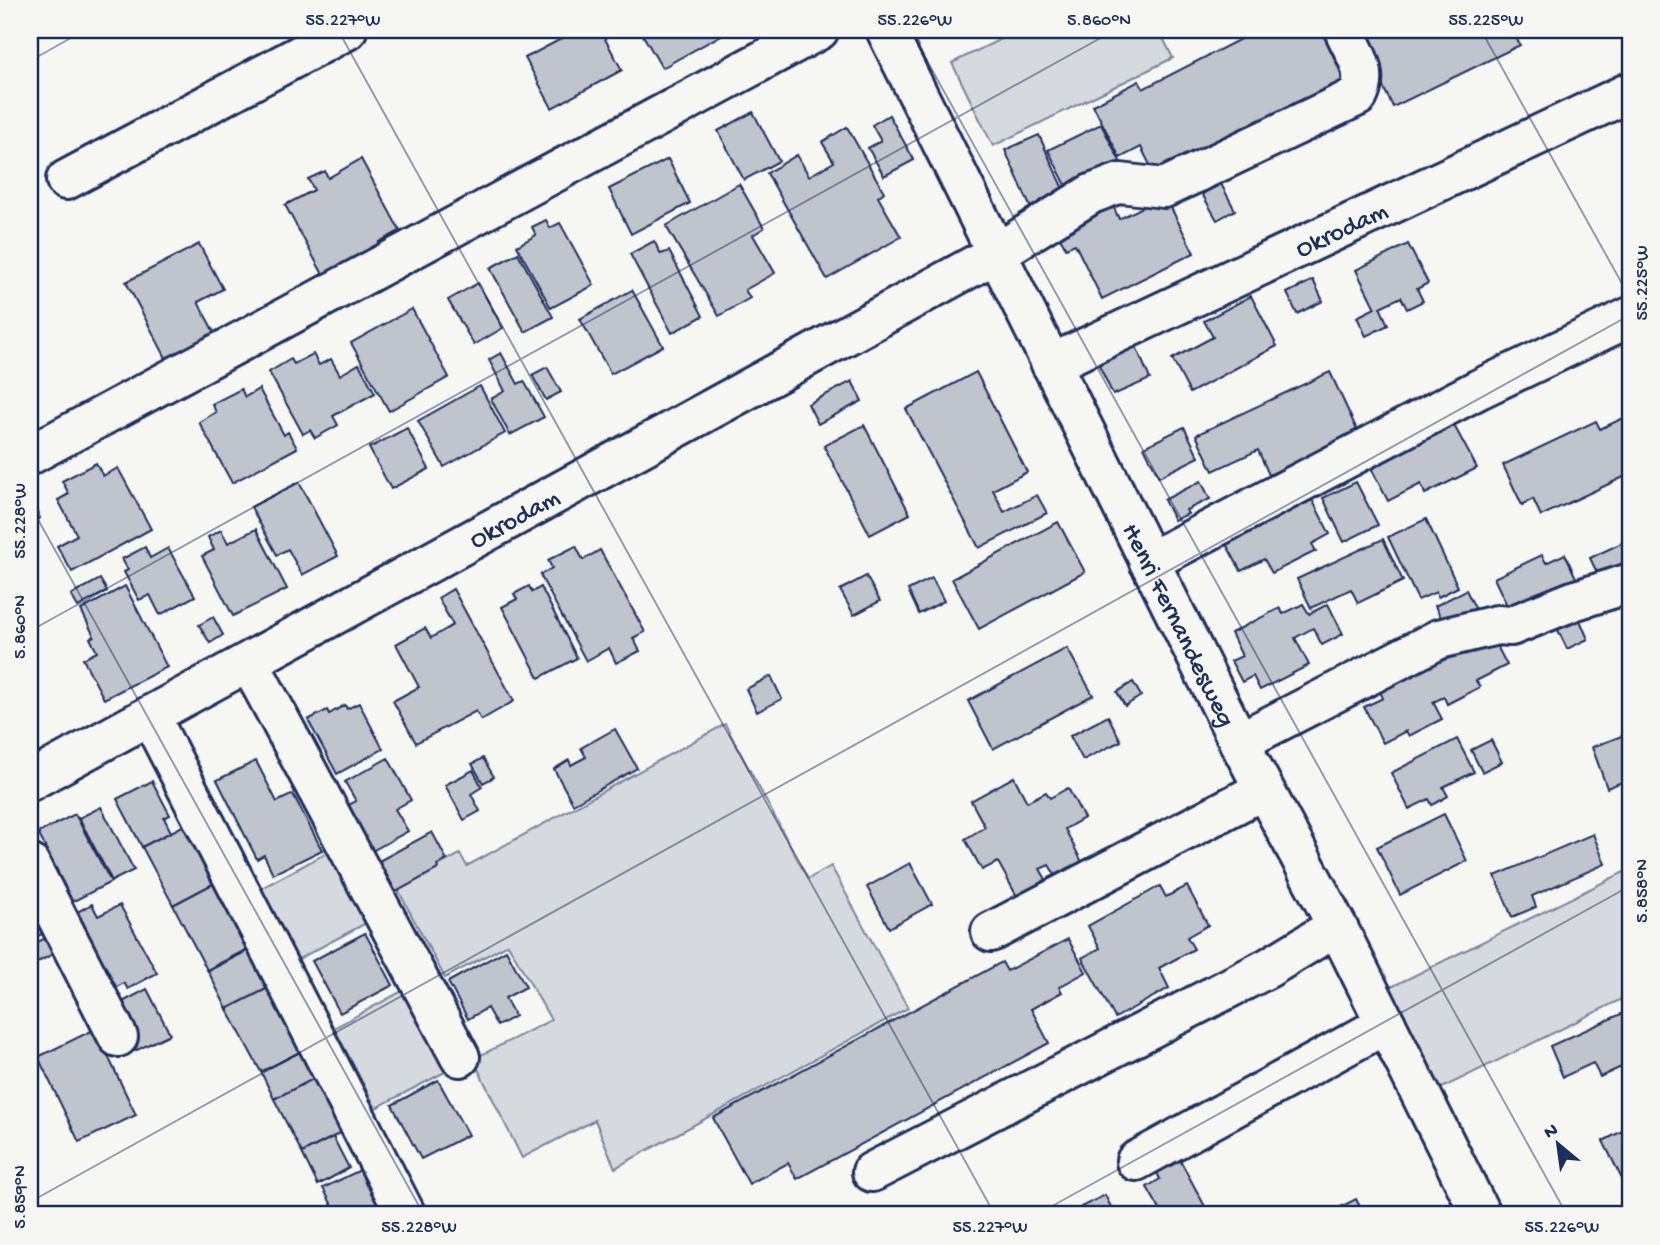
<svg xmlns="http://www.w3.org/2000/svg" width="1660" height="1245" font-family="'Gochi Hand',sans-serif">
<rect width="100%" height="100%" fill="#f6f6f2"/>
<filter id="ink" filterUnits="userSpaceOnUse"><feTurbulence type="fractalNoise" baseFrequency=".0143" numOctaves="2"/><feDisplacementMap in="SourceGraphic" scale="14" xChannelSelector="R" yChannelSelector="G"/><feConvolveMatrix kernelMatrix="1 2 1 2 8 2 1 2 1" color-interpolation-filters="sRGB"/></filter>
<g filter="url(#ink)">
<g fill="#d6d9dd" stroke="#78849e" stroke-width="2">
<path d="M1019 30H1159L1173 58 993 146 952 63Z"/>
<path d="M725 724 808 879 831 866 908 1008 615 1168 595 1120 522 1158 473 1059 551 1020 508 944 445 978 397 888 460 854 467 866Z"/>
<path d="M330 851 368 922 297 960 260 889Z"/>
<path d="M1630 869V995L1434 1092 1383 991Z"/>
<path d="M402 991 445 1072 376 1108 334 1028Z"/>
</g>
<g fill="#c0c4cd" stroke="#1b2f5e" stroke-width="2">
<path d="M578 30H600L622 70 552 108 525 58Z"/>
<path d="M640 30H721L723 34 662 68Z"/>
<path d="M1258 30H1327L1355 87 1157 179 1141 147 1120 158 1093 105 1139 81 1143 89Z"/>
<path d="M1355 30H1512L1520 45 1393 107Z"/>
<path d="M753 112 779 161 744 180 718 131Z"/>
<path d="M889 115 914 160 884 176 868 148 881 141 872 125Z"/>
<path d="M1101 124 1124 169 1071 195 1048 150Z"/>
<path d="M847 127 884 192 878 197 901 237 827 279 767 173 797 155 809 176 834 162 822 142Z"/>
<path d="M1039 135 1067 198 1033 213 1005 150Z"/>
<path d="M361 159 400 231 379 242 383 249 326 280 285 205 314 190 308 179 325 171 328 178Z"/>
<path d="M668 159 690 203 631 234 609 189Z"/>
<path d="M739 184 764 228 753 235 775 273 745 290 750 298 719 316 666 226Z"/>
<path d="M1221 184 1235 210 1217 220 1202 194Z"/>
<path d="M1165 196 1194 253 1102 299 1075 244 1066 248 1058 234 1113 206 1119 219Z"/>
<path d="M546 220 550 228 560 223 594 285 551 308 517 246 536 235 532 227Z"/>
<path d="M654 241 661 254 669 251 703 316 672 333 630 254Z"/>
<path d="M199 244 223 289 198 302 215 334 166 358 126 282Z"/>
<path d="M1408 244 1428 283 1417 289 1423 301 1407 309 1401 297 1380 307 1388 325 1366 336 1357 317 1375 308 1356 270Z"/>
<path d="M518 253 553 317 525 332 490 268Z"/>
<path d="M1313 280 1323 301 1297 314 1287 293Z"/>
<path d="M478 283 503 328 474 345 448 300Z"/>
<path d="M632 290 663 346 611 374 580 319Z"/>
<path d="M1251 296 1277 346 1190 393 1172 359 1213 337 1204 321Z"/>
<path d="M412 309 449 377 389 411 351 343Z"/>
<path d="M1135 344 1150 379 1113 395 1097 361Z"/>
<path d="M501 353 518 384 524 381 544 417 510 435 491 399 505 391 489 360Z"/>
<path d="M313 354 319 365 331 359 340 375 359 364 375 393 333 416 338 425 315 438 310 430 303 434 269 372 291 359 294 364Z"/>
<path d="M547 367 561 392 546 400 532 375Z"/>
<path d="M976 372 1027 472 993 490 1004 512 1037 495 1047 513 979 548 906 409Z"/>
<path d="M1330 372 1358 432 1269 475 1258 450 1213 471 1196 435Z"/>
<path d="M852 381 862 401 818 424 808 404Z"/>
<path d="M480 386 505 433 444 467 418 421Z"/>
<path d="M241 389 245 397 259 389 284 435 288 432 297 448 232 483 199 422 216 412 212 404Z"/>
<path d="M1630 415V474L1541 516 1533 499 1522 505 1503 465 1596 421 1600 429Z"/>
<path d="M1450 418 1477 468 1425 494 1421 484 1388 501 1368 462Z"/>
<path d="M864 425 910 514 870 535 824 446Z"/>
<path d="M1184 427 1199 457 1159 477 1144 447Z"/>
<path d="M407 428 429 469 391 489 369 448Z"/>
<path d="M96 463 103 476 118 468 151 529 72 572 57 546 77 535 58 500 69 494 62 481Z"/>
<path d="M1201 481 1210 499 1186 510 1188 514 1174 520 1164 500Z"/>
<path d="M299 482 338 556 302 575 288 549 277 555 251 507Z"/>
<path d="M1356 482 1378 525 1344 542 1323 498Z"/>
<path d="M1307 490 1330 534 1312 544 1316 551 1272 573 1264 559 1241 571 1225 542Z"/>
<path d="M31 500 40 518 30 523V501Z"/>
<path d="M1426 519 1458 587 1438 597 1436 592 1418 600 1388 537Z"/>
<path d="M1058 522 1085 572 979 629 952 579Z"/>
<path d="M256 529 287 589 233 616 202 556 214 550 208 537 221 530 228 543Z"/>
<path d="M1383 539 1403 581 1358 603 1351 589 1311 608 1297 579Z"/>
<path d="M1630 539V567L1601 581 1590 558Z"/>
<path d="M576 546 583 560 600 550 645 632 633 638 640 651 616 663 609 648 586 661 540 575 552 568 548 560Z"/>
<path d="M145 547 150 558 168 548 195 596 160 615 150 595 139 600 124 572 128 570 122 559Z"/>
<path d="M1565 554 1577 580 1511 614 1494 578 1542 555 1546 563Z"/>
<path d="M866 576 880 601 854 615 840 590Z"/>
<path d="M932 578 944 601 919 614 908 590Z"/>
<path d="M100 579 107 591 78 607 71 595Z"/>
<path d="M125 586 167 667 104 699 83 659 97 652 90 638 94 636 81 610Z"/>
<path d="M529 586 532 592 541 587 577 658 539 678 502 607 517 599 514 594Z"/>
<path d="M453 589 514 701 481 720 476 711 416 743 393 701 419 687 396 644 425 628 431 638 453 625 438 598Z"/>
<path d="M1466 590 1477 612 1446 628 1435 606Z"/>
<path d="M1303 604 1309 614 1328 604 1343 634 1322 645 1313 628 1295 638 1309 665 1260 690 1253 676 1242 682 1231 661 1242 656 1231 633 1280 608 1283 614Z"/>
<path d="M213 617 223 635 210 643 199 625Z"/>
<path d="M1579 618 1588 639 1567 649 1557 628Z"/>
<path d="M1489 631 1507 665 1476 681 1480 687 1447 704 1444 697 1433 702 1442 719 1409 736 1406 731 1383 743 1364 707 1383 698 1375 681Z"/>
<path d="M1067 648 1093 695 993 749 968 701Z"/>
<path d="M771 676 782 699 757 712 746 689Z"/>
<path d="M1133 682 1141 696 1125 706 1117 692Z"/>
<path d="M359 703 383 749 337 774 308 720 327 710 329 714 345 705 347 709Z"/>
<path d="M1108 716 1121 741 1083 760 1070 736Z"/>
<path d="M615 729 637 768 573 804 554 769 569 760 571 765 586 757 581 748Z"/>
<path d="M1630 733V779L1607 788 1592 747Z"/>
<path d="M1457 739 1474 772 1443 787 1448 796 1432 805 1429 799 1409 809 1391 773Z"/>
<path d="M1491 740 1502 762 1482 772 1471 750Z"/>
<path d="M388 758 411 800 395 809 408 831 372 851 347 806 356 801 345 782Z"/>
<path d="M483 758 494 777 483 783 472 764Z"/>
<path d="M256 761 277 802 293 794 322 850 273 874 264 855 257 859 217 780Z"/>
<path d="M473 770 482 787 471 794 480 811 464 820 445 785Z"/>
<path d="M1014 777 1027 802 1046 792 1050 798 1068 788 1084 818 1065 829 1083 864 1057 878 1049 865 1040 869 1048 883 1019 900 998 862 982 870 965 839 985 827 971 801Z"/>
<path d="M152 781 170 815 164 818 171 832 142 847 117 799Z"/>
<path d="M101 807 134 870 112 881 79 818Z"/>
<path d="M75 814 111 882 62 907 46 878 58 872 38 833Z"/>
<path d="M1444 814 1467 861 1400 895 1377 847Z"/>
<path d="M196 819 226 877 173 905 142 847Z"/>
<path d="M432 832 447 860 437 865 438 869 396 892 379 861Z"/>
<path d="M1593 834 1605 864 1532 896 1536 907 1512 917 1495 876Z"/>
<path d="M910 863 932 904 889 928 867 887Z"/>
<path d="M226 877 261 942 207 970 173 905Z"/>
<path d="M1160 886 1166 897 1187 886 1208 925 1187 937 1194 949 1159 968 1169 988 1115 1018 1082 958 1100 948 1088 926Z"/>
<path d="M30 895 48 931 30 940Z"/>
<path d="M92 904 98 916 120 905 157 973 128 989 124 983 106 993 66 918Z"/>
<path d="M365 933 393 985 340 1013 312 961Z"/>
<path d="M49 936 57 952 30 966V946Z"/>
<path d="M1068 939 1086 972 1059 987 1062 992 1031 1009 1049 1043 797 1179 788 1163 749 1184 713 1118 1002 962 1007 971Z"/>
<path d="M251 949 280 982 227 1009 208 971Z"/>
<path d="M506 950 526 987 505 998 515 1016 497 1026 487 1008 468 1019 448 982Z"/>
<path d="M280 982 306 1049 261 1072 227 1009Z"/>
<path d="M147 989 170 1034 135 1051 113 1007Z"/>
<path d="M1630 1010V1063L1600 1077 1593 1063 1563 1077 1550 1046Z"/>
<path d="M95 1029 136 1115 79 1142 38 1057Z"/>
<path d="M306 1049 320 1076 274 1099 261 1072Z"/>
<path d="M325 1073 352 1127 302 1153 274 1099Z"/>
<path d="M438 1080 468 1135 421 1159 392 1105Z"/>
<path d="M1630 1127V1195L1603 1141Z"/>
<path d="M333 1137 349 1168 318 1185 302 1153Z"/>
<path d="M1179 1158 1209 1214 1206 1215H1163L1147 1187 1160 1179 1156 1171Z"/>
<path d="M360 1170 366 1185 379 1178 387 1215H337L323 1188Z"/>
<path d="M1105 1195 1115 1215H1085L1081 1207Z"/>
<path d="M1356 1199 1364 1215H1325Z"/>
</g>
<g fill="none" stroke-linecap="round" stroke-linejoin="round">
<g stroke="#1b2f5e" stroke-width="44">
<g id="minor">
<path id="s1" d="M886 30 1239 742 1337 926 1481 1215"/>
<path d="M66 180 347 30"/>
<path id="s2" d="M1051 364 1630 92"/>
<path d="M30 455 819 30"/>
<path d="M1149 562 1479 389 1630 317"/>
<path d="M249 662 460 1057"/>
<path d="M150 716 406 1215"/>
<path d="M1239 742 1439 639 1497 625 1511 626 1573 601 1630 583"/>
<path id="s3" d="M30 781 997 253 1091 194 1120 183 1164 188 1358 96C1370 72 1354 53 1344 30"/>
<path d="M30 864 118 1037"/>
<path d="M991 932 1263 790"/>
<path d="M1136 1161 1386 1024"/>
<path d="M872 1172 1268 968 1337 926"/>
</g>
</g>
<use href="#minor" stroke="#f6f6f2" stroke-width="38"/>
</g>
</g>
<path fill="none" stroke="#1b2f5e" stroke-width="2" stroke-opacity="0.45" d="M338 30 995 1215M910 30 1567 1215M1481 30 1630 298M30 61 85 30M30 505 424 1215M30 631 1115 30M30 1202 1630 315M1036 1215 1630 886"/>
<g text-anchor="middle" stroke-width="6" stroke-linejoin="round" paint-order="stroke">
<g font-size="26" fill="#1b2f5e" stroke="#f6f6f2">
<text dy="9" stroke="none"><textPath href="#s2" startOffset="320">Okrodam</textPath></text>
<text dy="9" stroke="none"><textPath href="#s3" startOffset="551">Okrodam</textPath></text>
<text dy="9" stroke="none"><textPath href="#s1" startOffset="663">Henri Fernandesweg</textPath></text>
</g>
</g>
<rect width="1660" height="1245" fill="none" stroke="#f6f6f2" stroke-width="77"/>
<g transform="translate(1558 1144) rotate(331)" stroke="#f6f6f2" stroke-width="5" paint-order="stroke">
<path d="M0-5L12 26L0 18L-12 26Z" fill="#1b2f5e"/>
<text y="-10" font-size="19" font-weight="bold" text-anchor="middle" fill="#1b2f5e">N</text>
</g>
<rect x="38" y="38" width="1584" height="1168" fill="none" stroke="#1b2f5e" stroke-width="2.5"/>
<g font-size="18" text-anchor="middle" fill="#1b2f5e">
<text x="343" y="25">55.227°W</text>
<text x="915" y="25">55.226°W</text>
<text x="1099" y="25">5.860°N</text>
<text x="1486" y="25">55.225°W</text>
<text transform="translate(1641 283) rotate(-90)" y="6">55.225°W</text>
<text transform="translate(19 521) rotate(-90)" y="6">55.228°W</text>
<text transform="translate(19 627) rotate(-90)" y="6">5.860°N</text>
<text transform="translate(1641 891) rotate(-90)" y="6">5.858°N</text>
<text transform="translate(19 1197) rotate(-90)" y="6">5.859°N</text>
<text x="419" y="1232">55.228°W</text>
<text x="990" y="1232">55.227°W</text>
<text x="1562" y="1232">55.226°W</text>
</g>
</svg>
